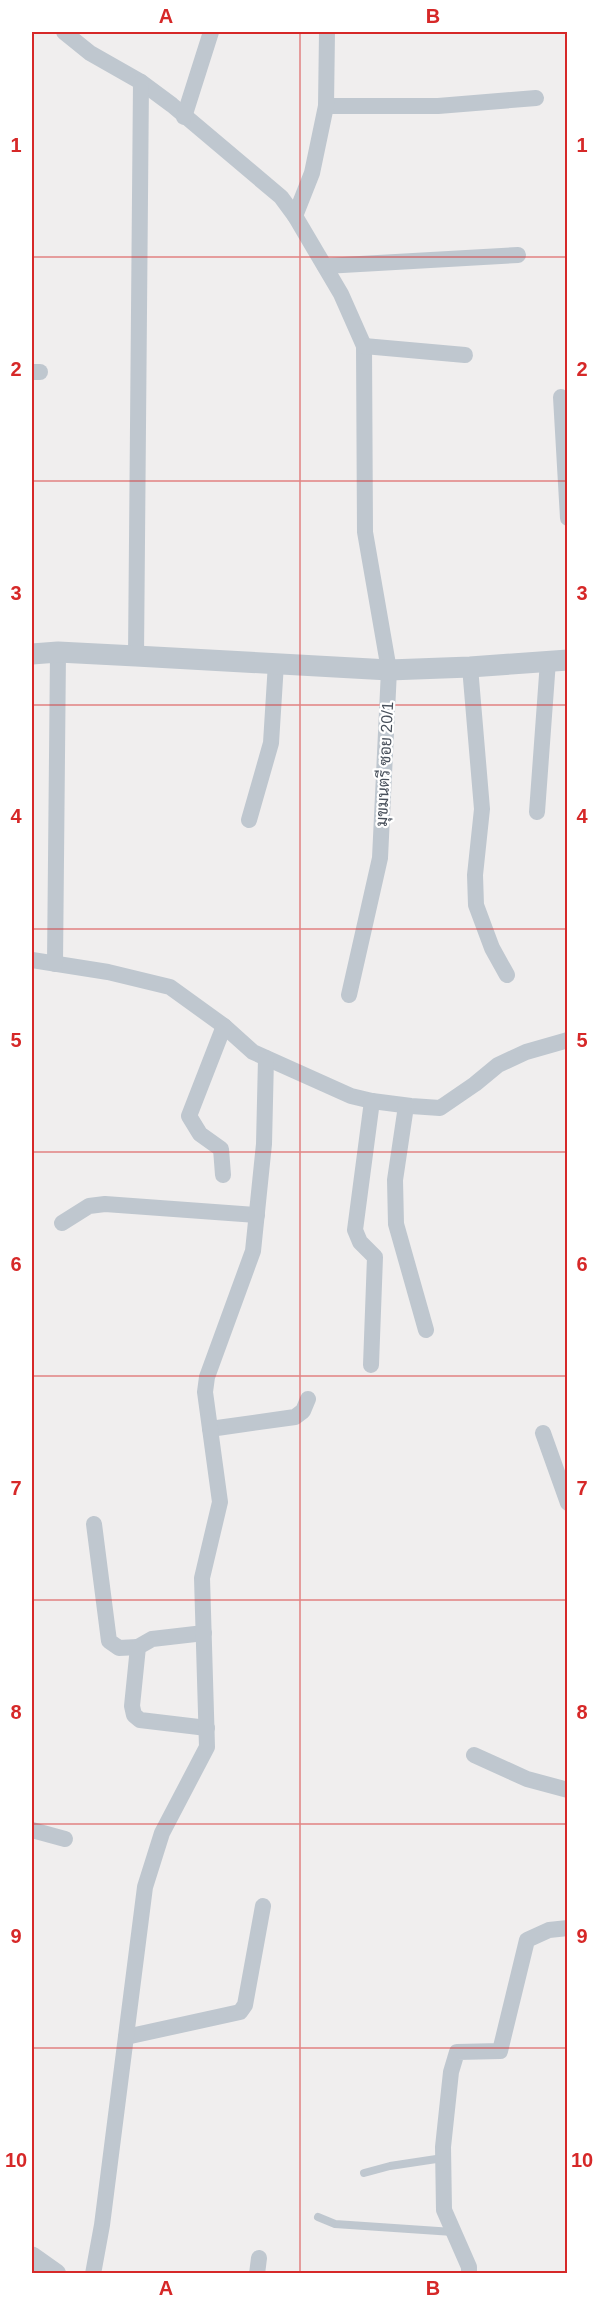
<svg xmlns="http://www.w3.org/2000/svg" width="599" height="2305" font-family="Helvetica,Sarabun,sans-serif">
<rect width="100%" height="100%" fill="#f0eeee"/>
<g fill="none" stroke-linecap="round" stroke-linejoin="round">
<g stroke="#bfc7cf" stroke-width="8">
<path d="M364 2173 390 2166 443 2158"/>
<path d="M318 2217 335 2224 453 2232"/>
</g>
<g stroke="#bfc7cf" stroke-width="16">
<path d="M64 32 90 53 141 82 172 105 281 197 295 216 341 294 364 346 365 532 389 670 380 858 349 995"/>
<path d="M326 106H438L536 98"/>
<path d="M184 117 211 32"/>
<path d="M295 216 312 173 326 106 327 32"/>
<path d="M325 266 518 255"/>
<path d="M364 346 465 355"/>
<path d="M32 372H40"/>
<path d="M561 397 568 518"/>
<path d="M136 656 141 82"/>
<path d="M470 667 482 809 475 875 476 905 492 948 507 975"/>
<path d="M537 812 548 661"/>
<path d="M249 820 271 743 276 663"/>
<path d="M32 960 108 972 170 987 224 1026 253 1052 351 1096 372 1101 411 1106 440 1108 475 1084 498 1065 526 1052 568 1040"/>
<path d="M55 964 58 652"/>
<path d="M406 1106 395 1180 396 1224 426 1330"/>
<path d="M223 1175 221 1149 200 1134 189 1116 224 1026"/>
<path d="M62 1223 89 1206 105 1204 257 1215"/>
<path d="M371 1365 375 1257 360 1242 355 1230 372 1101"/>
<path d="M210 1429 295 1417 303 1411 308 1399"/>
<path d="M543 1433 568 1503"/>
<path d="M94 1524 109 1641 119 1648 138 1647"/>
<path d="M204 1633 152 1639 138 1647 132 1706 134 1715 140 1720 207 1728"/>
<path d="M474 1755 527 1779 568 1790"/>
<path d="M32 1830 65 1839"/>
<path d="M126 2037 240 2012 245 2005 263 1906"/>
<path d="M93 2274 102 2225 145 1887 162 1833 207 1747 202 1578 220 1502 205 1392 207 1377 253 1251 264 1144 266 1058"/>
<path d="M257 2274 259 2258"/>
<path d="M469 2274V2267L444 2210 443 2147 451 2072 457 2052 500 2051 527 1940 549 1930 568 1928"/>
</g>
<g stroke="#bfc7cf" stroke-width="21">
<path d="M32 654 58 652 136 656 389 670 470 667 568 660"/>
<path d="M32 2257 56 2274"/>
</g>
</g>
<path fill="none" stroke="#d62828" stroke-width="1.5" stroke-opacity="0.55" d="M300 32V2274M32 257H568M32 481H568M32 705H568M32 929H568M32 1152H568M32 1376H568M32 1600H568M32 1824H568M32 2048H568"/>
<g text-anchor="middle" stroke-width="4.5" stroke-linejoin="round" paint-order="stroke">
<g font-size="16" fill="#474f5a" stroke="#fff">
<text transform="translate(384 764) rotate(-87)" y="6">มุขมนตรี ซอย 20/1</text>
</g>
</g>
<rect width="599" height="2305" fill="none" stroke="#ffffff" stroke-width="66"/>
<rect x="33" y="33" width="533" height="2239" fill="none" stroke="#d62828" stroke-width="2"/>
<g font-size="20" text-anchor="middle" font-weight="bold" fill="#d62828">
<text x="166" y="23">A</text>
<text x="433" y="23">B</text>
<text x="16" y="152">1</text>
<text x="582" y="152">1</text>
<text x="16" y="376">2</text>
<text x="582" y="376">2</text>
<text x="16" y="600">3</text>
<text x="582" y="600">3</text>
<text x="16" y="823">4</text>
<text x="582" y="823">4</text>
<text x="16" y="1047">5</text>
<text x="582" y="1047">5</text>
<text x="16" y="1271">6</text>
<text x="582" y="1271">6</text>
<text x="16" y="1495">7</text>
<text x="582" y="1495">7</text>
<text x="16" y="1719">8</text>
<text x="582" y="1719">8</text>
<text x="16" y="1943">9</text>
<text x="582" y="1943">9</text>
<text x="16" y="2167">10</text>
<text x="582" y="2167">10</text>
<text x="166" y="2295">A</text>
<text x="433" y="2295">B</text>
</g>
</svg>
